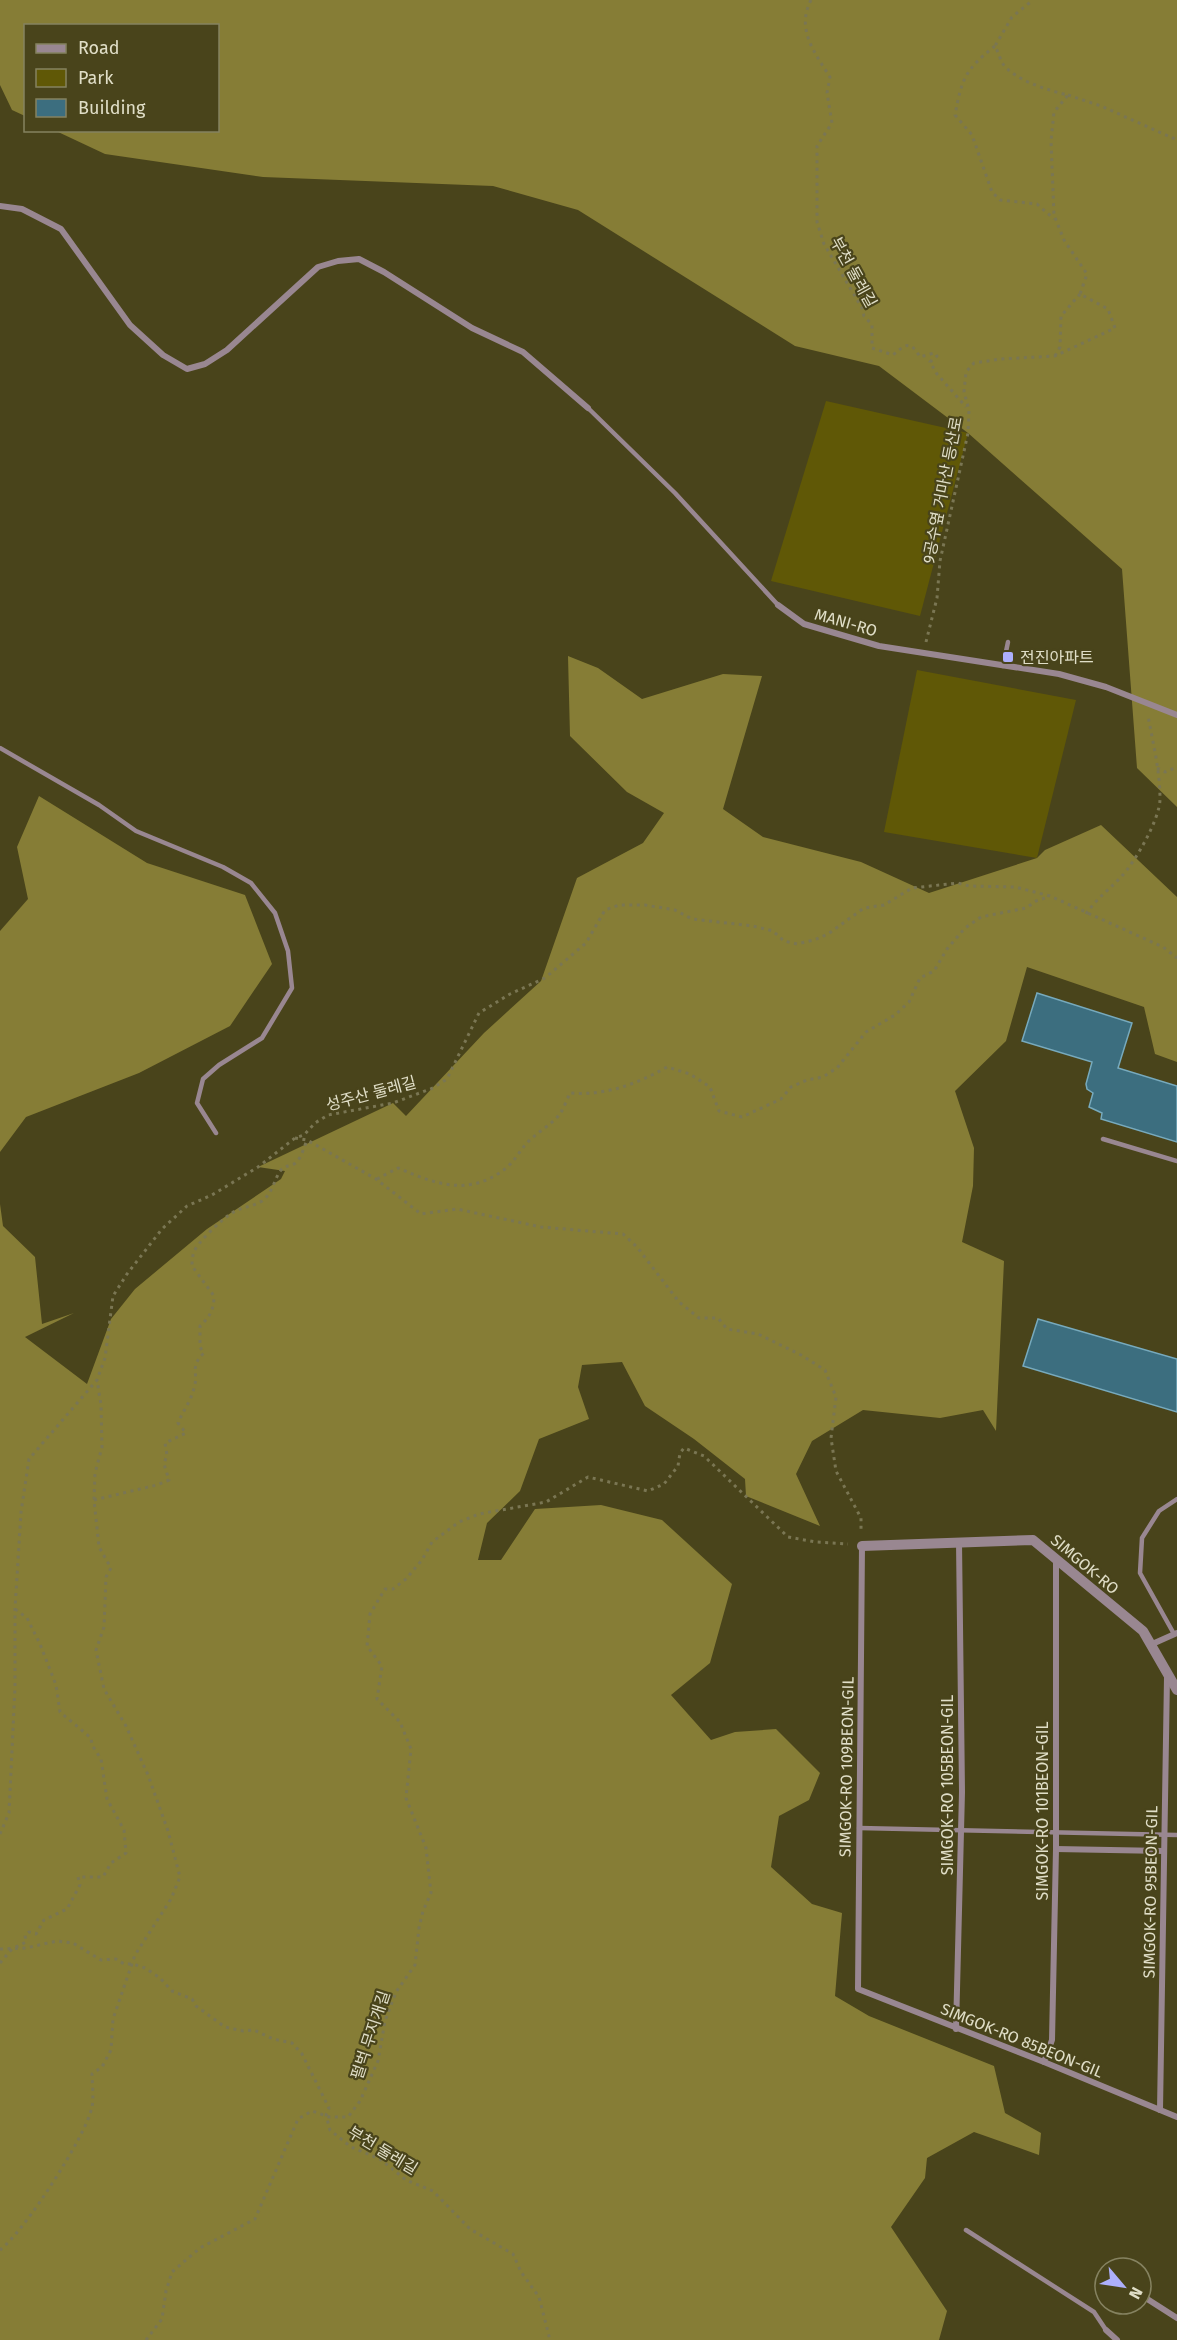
<svg xmlns="http://www.w3.org/2000/svg" width="1177" height="2340" font-family="'Fira Sans','Noto Sans KR',sans-serif">
<rect width="100%" height="100%" fill="#49441b"/>
<g fill="#605806">
<path d="M826 401 968 433 920 616 771 581Z"/>
<path d="M917 670 1076 700 1037 858 884 832Z"/>
</g>
<g fill="#867d36">
<path d="M0 0H1177V807L1137 768 1122 569 968 433 879 366 795 346 578 210 493 186 263 177 105 154 56 131 218 130V26H26L25 116 12 110 0 85Z"/>
<path d="M568 656 598 668 642 699 723 674 762 676 723 809 763 837 861 862 929 893 1037 858 1045 850 1101 825 1177 897V1062L1155 1054 1144 1007 1027 967 1006 1041 955 1091 974 1148 973 1186 962 1242 1004 1261 996 1431 983 1410 940 1418 863 1410 812 1441 796 1474 820 1526 746 1496 745 1479 694 1439 645 1406 622 1362 582 1365 578 1387 589 1419 539 1439 520 1491 487 1523 478 1560H501L535 1509 601 1505 662 1520 732 1584 710 1663 671 1695 711 1740 735 1732 776 1729 820 1773 809 1800 779 1816 771 1867 812 1904 842 1913 835 1996 869 2016 994 2066 1005 2113 1041 2133 1039 2155 974 2132 927 2158 925 2178 891 2227 947 2311 939 2340H0V1204L3 1226 35 1257 42 1324 74 1313 25 1337 87 1384 111 1319 135 1289 207 1229 281 1179 285 1171 258 1167 393 1103 406 1116 484 1033 541 981 577 878 643 843 664 813 627 792 570 736Z"/>
<path d="M39 796 147 863 245 895 272 964 230 1026 139 1073 26 1117 0 1152V931L28 899 17 847Z"/>
</g>
<g fill="#3c6e7f" stroke="#77aabd" stroke-width="1.5">
<path d="M1037 993 1132 1023 1118 1068 1177 1086V1142L1101 1119 1102 1113 1089 1107 1093 1093 1087 1089 1086 1084 1092 1062 1022 1041Z"/>
<path d="M1038 1319 1177 1359V1412L1023 1366Z"/>
</g>
<g fill="none" stroke-linecap="round" stroke-linejoin="round">
<g stroke="#7a7653" stroke-width="3" stroke-dasharray="3 4.5" stroke-linecap="butt">
<path d="M811 0C796 29 814 52 830 77L827 93 832 123 817 146V222L824 244 862 308 864 316 872 325V348L893 355C906 344 910 340 920 357L934 353 937 356 930 362 937 374 966 407"/>
<path d="M995 46C965 70 962 78 955 115L972 135 992 192 1000 200 1037 204 1054 219"/>
<path d="M1068 95 1101 106 1177 140"/>
<path d="M1055 356 1060 347 1061 316 1080 294"/>
<path d="M926 642 937 598 940 561 968 433 969 410 964 392 966 372 974 363 1001 359 1055 356 1115 328 1108 309 1080 294 1087 274 1064 240 1054 215 1051 141 1054 112 1068 95C1050 91 1014 80 1003 64 1000 59 998 52 995 46L1012 17 1033 0"/>
<path d="M1157 768 1165 772 1177 767"/>
<path d="M1086 914C1098 897 1108 891 1121 877 1135 862 1160 819 1160 799 1160 771 1153 743 1148 716"/>
<path d="M295 1138 307 1140 376 1179 421 1214 457 1209 541 1227 623 1234 637 1247 679 1302 699 1318H718L727 1329 758 1334 801 1355 825 1370 836 1397 831 1438 836 1471 861 1518V1532"/>
<path d="M377 1179 398 1168C436 1184 468 1197 505 1169 514 1162 519 1152 526 1144 536 1133 551 1125 560 1114 564 1108 567 1099 570 1093 605 1096 637 1084 667 1067L690 1074 710 1087 719 1111 742 1117 781 1099 791 1087 807 1080 823 1077 837 1068 866 1032 895 1015 909 1002 920 978 934 971 947 949 965 928 981 917 1026 908 1036 901 1048 897"/>
<path d="M94 1500 157 1485 169 1480 164 1464 167 1455 165 1443 186 1433 178 1423C183 1411 191 1401 194 1388 199 1373 189 1367 204 1353L200 1347V1326C210 1317 214 1309 214 1296L192 1266C192 1262 192 1257 194 1252 196 1244 223 1218 232 1213 241 1207 252 1207 262 1201 273 1193 274 1179 281 1170 285 1166 289 1166 294 1164 301 1160 304 1147 307 1140"/>
<path d="M0 1834 9 1813 15 1687V1609L21 1512 29 1459 97 1380 105 1358 113 1296 127 1274 162 1229 187 1206 212 1195 258 1167 295 1138 304 1135 315 1123 328 1115 393 1103 433 1088 447 1079 479 1013 510 994 545 978 586 943 605 910 619 905H645L675 910 692 919 753 926 773 931 784 941 797 944 814 940 828 934 864 908 884 905 912 888 958 883 969 886 1015 887 1050 896 1163 947 1177 958"/>
<path d="M0 1949 26 1948 57 1941 73 1943 101 1960 116 1959 124 1964H133L145 1968 160 1978 172 1991 192 1999 196 2006 225 2027 243 2031 254 2030 273 2039 292 2043 302 2054 329 2108 326 2115 330 2130 351 2147 380 2159 406 2180 433 2191 470 2229 513 2254 521 2272 539 2297 550 2340"/>
<path d="M0 1963 12 1949 26 1942 25 1935 29 1932 36 1934 44 1920 67 1909 80 1885 78 1877H103L111 1863 126 1853 124 1830 107 1799 101 1759 92 1745 91 1738 60 1712 56 1685 40 1644 27 1618 15 1609"/>
<path d="M0 2250C24 2232 86 2136 92 2107 94 2097 92 2084 92 2074L102 2067 111 2050 113 2019 135 1955 171 1899 180 1877 168 1831 148 1775 126 1726 104 1689 96 1650 104 1627 106 1577 111 1568 99 1547 94 1500 95 1473 102 1447 101 1405 97 1380"/>
<path d="M146 2340 162 2319 166 2291 172 2272 200 2248 255 2219 298 2119 312 2111 329 2117H348L360 2101 378 2061 385 2021 396 1992 415 1965 419 1928 423 1911 431 1893 426 1848 406 1798 411 1749 400 1722 377 1699 382 1666 367 1646 370 1614 385 1589H393L406 1579 422 1560 432 1542 459 1522 479 1514 546 1502 588 1477 648 1491 664 1484 678 1466 680 1453 684 1448 704 1456 788 1537 816 1542 848 1544"/>
</g>
<g stroke="#998791" stroke-width="4.5">
<path d="M588 408 675 493 778 605"/>
<path d="M1003 666 1008 642"/>
<path d="M0 748 99 805 136 831 223 867 251 883 275 913 288 951 292 988 262 1038 219 1065 203 1079 197 1103 216 1133"/>
<path d="M1103 1139 1177 1161"/>
<path d="M1174 1634 1140 1573 1142 1538 1159 1511 1177 1499"/>
<path d="M859 1828 1177 1835"/>
<path d="M966 2230 1094 2312 1106 2330"/>
</g>
<g stroke="#998791" stroke-width="6">
<path d="M0 206 22 209 61 229 130 325 163 355 187 369 205 364 227 350 318 267 338 261 359 259 384 272 472 328 523 352 588 408"/>
<path d="M778 605 804 624 879 646 1059 674 1106 687 1177 715"/>
<path d="M862 1546 858 1989 1044 2062 1177 2117"/>
<path d="M1150 1645 1177 1633"/>
<path d="M1056 1849 1164 1851"/>
<path d="M956 2029 962 1792 959 1542"/>
<path d="M1044 2062 1052 2040 1056 1849V1560"/>
<path d="M1160 2110 1167 1677"/>
<path d="M1141 2295 1177 2318"/>
<path d="M1106 2330 1117 2340"/>
</g>
<path stroke="#998791" stroke-width="10" d="M862 1546 1033 1540 1143 1631 1177 1690"/>
</g>
<rect fill="#adaffb" stroke="#49441b" stroke-width="2" x="1002" y="651" width="12" height="12" rx="3"/>
<g text-anchor="middle" stroke-width="4.5" stroke-linejoin="round" paint-order="stroke">
<g font-size="16" fill="#e0dec7" stroke="#49441b">
<text transform="translate(854 272) rotate(61)" y="6">부천 둘레길</text>
<text transform="translate(942 490) rotate(-79)" y="6">9공수옆 거마산 등산로</text>
<text transform="translate(846 622) rotate(16)" y="6">MANI-RO</text>
<text transform="translate(371 1093) rotate(-15)" y="6">성주산 둘레길</text>
<text transform="translate(1085 1564) rotate(40)" y="6">SIMGOK-RO</text>
<text transform="translate(846 1767) rotate(-89)" y="6">SIMGOK-RO 109BEON-GIL</text>
<text transform="translate(947 1785) rotate(-90)" y="6">SIMGOK-RO 105BEON-GIL</text>
<text transform="translate(1042 1811) rotate(-90)" y="6">SIMGOK-RO 101BEON-GIL</text>
<text transform="translate(1150 1892) rotate(-89)" y="6">SIMGOK-RO 95BEON-GIL</text>
<text transform="translate(370 2035) rotate(-72)" y="6">펄벅 무지개길</text>
<text transform="translate(1022 2040) rotate(22)" y="6">SIMGOK-RO 85BEON-GIL</text>
<text transform="translate(383 2150) rotate(31)" y="6">부천 둘레길</text>
</g>
<g font-size="16" fill="#e0dec7" stroke="#49441b" text-anchor="start">
<text x="1020" y="663">전진아파트</text>
</g>
</g>
<rect x="24" y="24" width="195" height="108" fill="#49441b" stroke="#858260" stroke-width="1.5"/>
<rect x="36" y="44" width="30" height="9" fill="#998791" stroke="#858260" stroke-width="1.5"/>
<text x="78" y="54" font-size="18" fill="#e0dec7">Road</text>
<rect x="36" y="69" width="30" height="18" fill="#605806" stroke="#858260" stroke-width="1.5"/>
<text x="78" y="84" font-size="18" fill="#e0dec7">Park</text>
<rect x="36" y="99" width="30" height="18" fill="#3c6e7f" stroke="#858260" stroke-width="1.5"/>
<text x="78" y="114" font-size="18" fill="#e0dec7">Building</text>
<g transform="translate(1123 2286) rotate(119)"><circle r="28" fill="#49441b" stroke="#858260" stroke-width="1.5"/>
<path d="M0-4.5L10 22L0 15L-10 22Z" fill="#adaffb"/>
<text y="-9" font-size="16" font-weight="bold" text-anchor="middle" fill="#e0dec7">N</text>
</g>
</svg>
